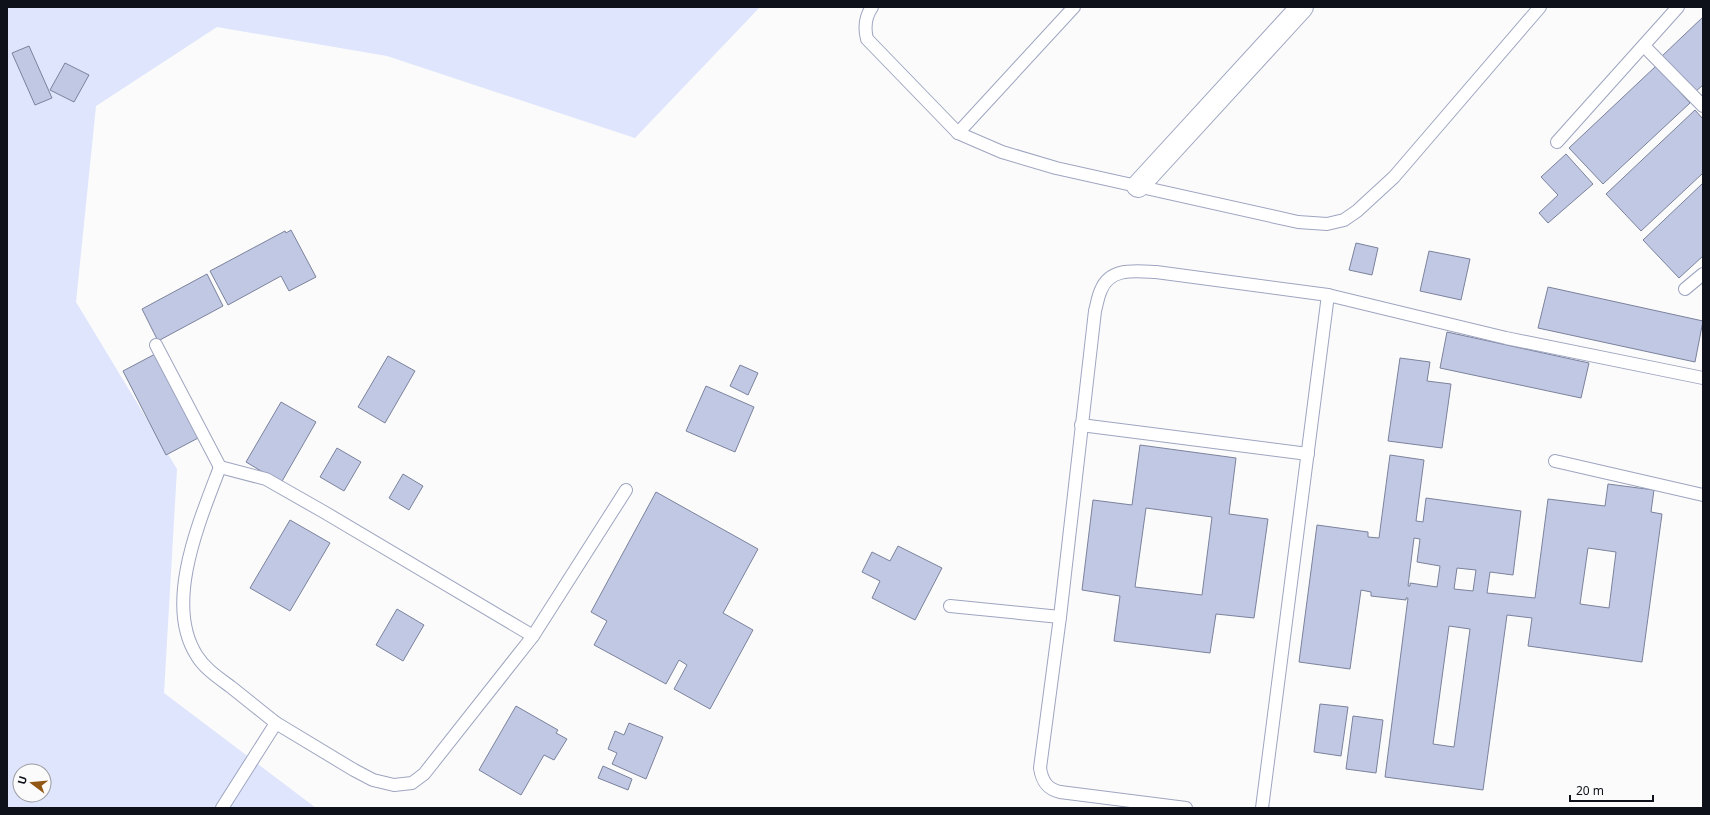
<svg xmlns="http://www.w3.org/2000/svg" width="1710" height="815" font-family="'Noto Sans',sans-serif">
<rect width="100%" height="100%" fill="#fbfbfb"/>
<path fill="#dee5fc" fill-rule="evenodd" d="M7 7H760L635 138 387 56 217 27 96 106 76 302 177 469 164 693 316 808H7ZM20 771H44V795H20Z"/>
<g fill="#c0c8e4" stroke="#7b829c" fill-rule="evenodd">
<path d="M1703 17V85L1695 92 1662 56Z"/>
<path d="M29 46 52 98 35 105 12 53Z"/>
<path d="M65 63 89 75 74 102 50 90Z"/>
<path d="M1656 66 1690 103 1603 184 1569 148Z"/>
<path d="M1695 110 1703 119V173L1641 231 1606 194Z"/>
<path d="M1566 154 1593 184 1548 223 1539 213 1558 195 1541 177Z"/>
<path d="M1703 183V256L1679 278 1643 240Z"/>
<path d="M291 230 316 277 289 291 281 276 228 305 210 271 285 231 286 233Z"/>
<path d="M1356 243 1378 248 1372 275 1349 270Z"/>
<path d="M1429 251 1470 259 1461 300 1420 291Z"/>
<path d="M207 274 223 306 158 341 142 309Z"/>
<path d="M1548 287 1703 321 1695 362 1538 328Z"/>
<path d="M1447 332 1589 363 1581 398 1440 368Z"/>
<path d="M157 353 200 437 166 455 123 371Z"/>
<path d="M388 356 415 371 385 423 358 407Z"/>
<path d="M1400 358 1430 362 1427 381 1451 384 1442 448 1388 441Z"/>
<path d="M740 365 758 373 748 395 730 386Z"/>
<path d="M706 386 754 407 735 452 686 431Z"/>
<path d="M281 402 316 422 281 483 246 462Z"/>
<path d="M1140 445 1236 458 1229 514 1268 519 1254 618 1216 614 1210 653 1114 641 1120 596 1082 590 1093 500 1132 505ZM1146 508 1212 517 1202 595 1135 587Z"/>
<path d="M337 448 361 462 344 491 320 477Z"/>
<path d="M1390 455 1424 460 1416 521 1423 522 1426 498 1521 511 1513 575 1490 572 1487 593 1535 598 1548 499 1605 506 1608 484 1654 490 1651 512 1662 514 1642 662 1528 646 1532 618 1507 615 1483 790 1385 777 1408 598H1406V600L1371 596V592L1361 590 1350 669 1299 662 1317 525 1368 532V537L1379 538ZM1414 538 1420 539 1417 562 1440 566 1437 587 1410 583V586H1408ZM1588 548 1616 552 1609 608 1580 604ZM1457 568 1476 570 1473 591 1454 589ZM1449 626 1470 629 1454 747 1433 744Z"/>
<path d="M403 474 423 486 409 510 389 498Z"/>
<path d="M656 492 758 549 723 613 753 630 710 709 674 689 687 665 679 660 666 684 594 645 607 621 591 612Z"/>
<path d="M290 520 330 543 290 611 250 588Z"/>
<path d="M898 546 942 568 915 620 872 598 880 581 862 572 872 552 890 561Z"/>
<path d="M397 609 424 625 403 661 376 645Z"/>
<path d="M1320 704 1348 707 1341 756 1314 752Z"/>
<path d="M516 706 558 730 556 733 567 739 554 760 544 755 521 795 479 770Z"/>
<path d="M1353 716 1383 720 1376 773 1346 769Z"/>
<path d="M629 723 663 737 646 779 612 764 617 753 608 749 615 731 624 735Z"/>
<path d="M603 766 632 779 628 790 598 778Z"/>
</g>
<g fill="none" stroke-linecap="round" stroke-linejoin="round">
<g stroke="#9ea5c0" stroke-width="14">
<g id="service">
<path d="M872 7C865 17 864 27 867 39L958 133 1002 152 1056 168 1298 222 1327 224 1344 220 1357 211 1394 177 1540 7"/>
<path d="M1644 46 1703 106"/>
<path d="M958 133 1074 7"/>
<path d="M1557 142 1678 7"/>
<path d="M1685 289 1703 274"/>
<path d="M156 345 220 467 266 479 324 512 533 636"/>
<path d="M1081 425 1308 454"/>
<path d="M1555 461 1703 495"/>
<path d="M220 467C200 520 163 604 197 656 205 669 219 678 231 687 246 699 261 711 276 723L222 808"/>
<path d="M950 606 1060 617"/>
<path d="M276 723 354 770 373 780 394 785 412 783 424 774 533 636 626 490"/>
<path d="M1186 808 1060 792C1047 789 1042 781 1040 768L1060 617 1095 311C1097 304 1098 296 1101 290 1110 267 1136 271 1156 272L1328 295 1506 338 1703 378"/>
<path d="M1262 808 1328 295"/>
</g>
</g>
<g stroke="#9ea5c0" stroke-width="24">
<path id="minor" d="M1138 186 1302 7"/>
</g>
<use href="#service" stroke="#fff" stroke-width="12"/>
<use href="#minor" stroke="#fff" stroke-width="22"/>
</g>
<rect width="1710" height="815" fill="none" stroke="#0e111a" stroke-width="16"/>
<g transform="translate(32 783) rotate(286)"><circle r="19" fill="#fbfbfb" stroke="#9c9da1"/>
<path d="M0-3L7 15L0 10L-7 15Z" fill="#925715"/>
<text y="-6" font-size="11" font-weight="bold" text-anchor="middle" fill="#0e111a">U</text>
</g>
<path d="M1570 795v6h83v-6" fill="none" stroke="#0e111a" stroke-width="2"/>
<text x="1576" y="795" font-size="12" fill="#0e111a" stroke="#fbfbfb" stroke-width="3" paint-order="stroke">20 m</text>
</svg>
